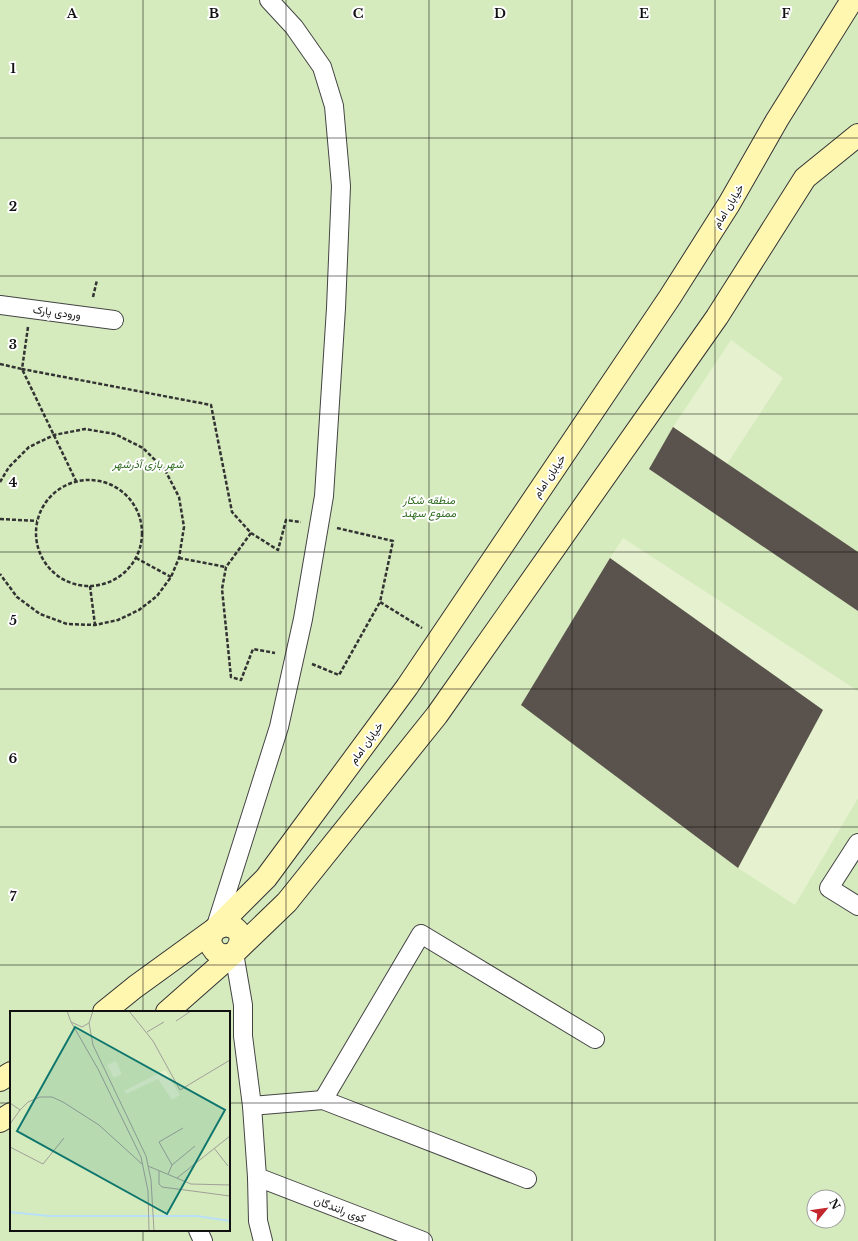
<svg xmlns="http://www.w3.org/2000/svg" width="858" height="1241" font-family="'Libre Baskerville',Vazirmatn,serif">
<rect width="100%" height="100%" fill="#fffdf5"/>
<path fill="#d5ebbd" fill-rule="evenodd" d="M0 0H858V1241H0ZM11 1012H229V1230H11ZM814 1197H838V1221H814Z"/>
<g fill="#e6f2cf">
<path d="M731 340 783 378 727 464 673 427Z"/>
<path d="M623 538 858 691V798L795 905 738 868 823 710 610 558Z"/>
</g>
<g fill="#5a524d">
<path d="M673 427 858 552V611L649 469Z"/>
<path d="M610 558 823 710 738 868 521 705Z"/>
</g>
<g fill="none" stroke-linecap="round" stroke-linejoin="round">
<g stroke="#444" stroke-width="20">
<g id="street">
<path d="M0 305 114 320"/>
<path d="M858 843 829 888 858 906"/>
<path d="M215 929 279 727 303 619 324 496 336 308 341 186 334 106 322 67 294 27 269 0"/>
<path d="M234 953 243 1005V1036L252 1106 257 1177 258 1221 263 1241"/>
<path d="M323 1100 421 934 595 1039"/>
<path d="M252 1106 323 1100 527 1179"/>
<path d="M257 1177 423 1241"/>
<path d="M198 1230 203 1241"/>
</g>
</g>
<g stroke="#333" stroke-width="24">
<g id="secondary">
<path d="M104 1012 135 987 215 929 266 878 407 687 670 297 729 204 777 120 852 0"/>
<path d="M167 1012 234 953C245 941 242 927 225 925L215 929 210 938C211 952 221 959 234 953L287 902 437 715 717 317 805 178 858 135"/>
<path d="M0 1080 11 1073"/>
<path d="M0 1121 11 1114"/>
</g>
</g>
<g stroke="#333" stroke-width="2.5" stroke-dasharray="4 2" stroke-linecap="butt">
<path d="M93 297 97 280"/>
<path d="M28 327 22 369 211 405 232 512 251 533 278 550 286 520 301 522"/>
<path d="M0 364 22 369 76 481"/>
<circle cx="89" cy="533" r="53"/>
<path d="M0 482 9 467 29 447 54 435 85 429 115 434 143 448 165 470 179 497 184 527 179 558 171 577 157 596 139 610 118 620 95 625 67 624 40 614 17 597 0 574"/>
<path d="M0 519 37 521"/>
<path d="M337 528 393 541 380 602 422 628"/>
<path d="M251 533 226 567 222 589 231 677 241 680 253 649 275 653"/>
<path d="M136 558 171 577"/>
<path d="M179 558 226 567"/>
<path d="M90 586 95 625"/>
<path d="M312 664 339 675 380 602"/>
</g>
<use href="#street" stroke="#fff" stroke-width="18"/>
<use href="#secondary" stroke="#fff6b0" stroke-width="22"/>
</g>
<path fill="none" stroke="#111" stroke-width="1" stroke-opacity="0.55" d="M143 0V1012M286 0V1241M429 0V1241M572 0V1241M715 0V1241M0 138H858M0 276H858M0 414H858M0 552H858M0 689H858M0 827H858M0 965H858M0 1103H11M229 1103H858M143 1230V1241"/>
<g text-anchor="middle" stroke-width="4" stroke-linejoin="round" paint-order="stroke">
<g font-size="11" fill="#111" stroke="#fff">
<text transform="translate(728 206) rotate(-59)" y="4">خیابان امام</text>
<text transform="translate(57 312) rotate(7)" y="4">ورودی پارک</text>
<text transform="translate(549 476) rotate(-56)" y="4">خیابان امام</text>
<text transform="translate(366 743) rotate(-54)" y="4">خیابان امام</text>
<text transform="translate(340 1209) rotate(21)" y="4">کوی رانندگان</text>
</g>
<g font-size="11" font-style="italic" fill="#2f6b1f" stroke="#fff">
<text x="148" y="468">شهر بازی آذرشهر</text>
<text x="429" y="504">منطقه شکار<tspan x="429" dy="13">ممنوع سهند</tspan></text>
</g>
</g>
<g transform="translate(10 1011)">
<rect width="220" height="220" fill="#fffdf5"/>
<path d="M0 0H220V220H0Z" fill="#d5ebbd"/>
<path d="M106 50 112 63 104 67 97 54ZM155 59 170 84 162 89 148 68 116 83 114 80Z" fill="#e6f2cf"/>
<path fill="none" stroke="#b9e0f7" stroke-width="2" d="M0 201 39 205H187L220 210"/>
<path fill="none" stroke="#a09f9a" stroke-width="1" d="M57 0 61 11 72 16 79 12 83 0M119 0 143 30 170 79 220 49M166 10 181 0M61 11 88 58 131 146 138 180 139 220M79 12 83 34 136 145 141 169 144 220M137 21 154 11M0 92 10 99 18 91 30 86H42L53 91 89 114 132 153M0 113 10 99M0 136 33 153 54 127M204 137 218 155M162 154 149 131 173 117M138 155 181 173 220 174M149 160V173L152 176 220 185M158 163 162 154 185 135M167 167 220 125"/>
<path fill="#0f766e" fill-opacity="0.15" stroke="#0f766e" stroke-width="2" d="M65 16 215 99 157 203 7 120Z"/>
<rect width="220" height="220" fill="none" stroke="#111" stroke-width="2"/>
</g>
<g font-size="13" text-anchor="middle" font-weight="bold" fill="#111" stroke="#fff" stroke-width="4" stroke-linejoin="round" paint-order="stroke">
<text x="72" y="18">A</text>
<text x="214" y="18">B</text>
<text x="358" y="18">C</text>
<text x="500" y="18">D</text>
<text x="644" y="18">E</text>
<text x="786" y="18">F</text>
<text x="13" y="73">1</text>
<text x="13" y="211">2</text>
<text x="13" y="349">3</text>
<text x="13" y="487">4</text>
<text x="13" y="625">5</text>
<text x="13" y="763">6</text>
<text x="13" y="901">7</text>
</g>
<g transform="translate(826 1209) rotate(61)"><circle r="19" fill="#ffffff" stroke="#a0a0a0"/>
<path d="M0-3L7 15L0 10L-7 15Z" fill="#c4262e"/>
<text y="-6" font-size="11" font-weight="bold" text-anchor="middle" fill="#111111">N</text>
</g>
</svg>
